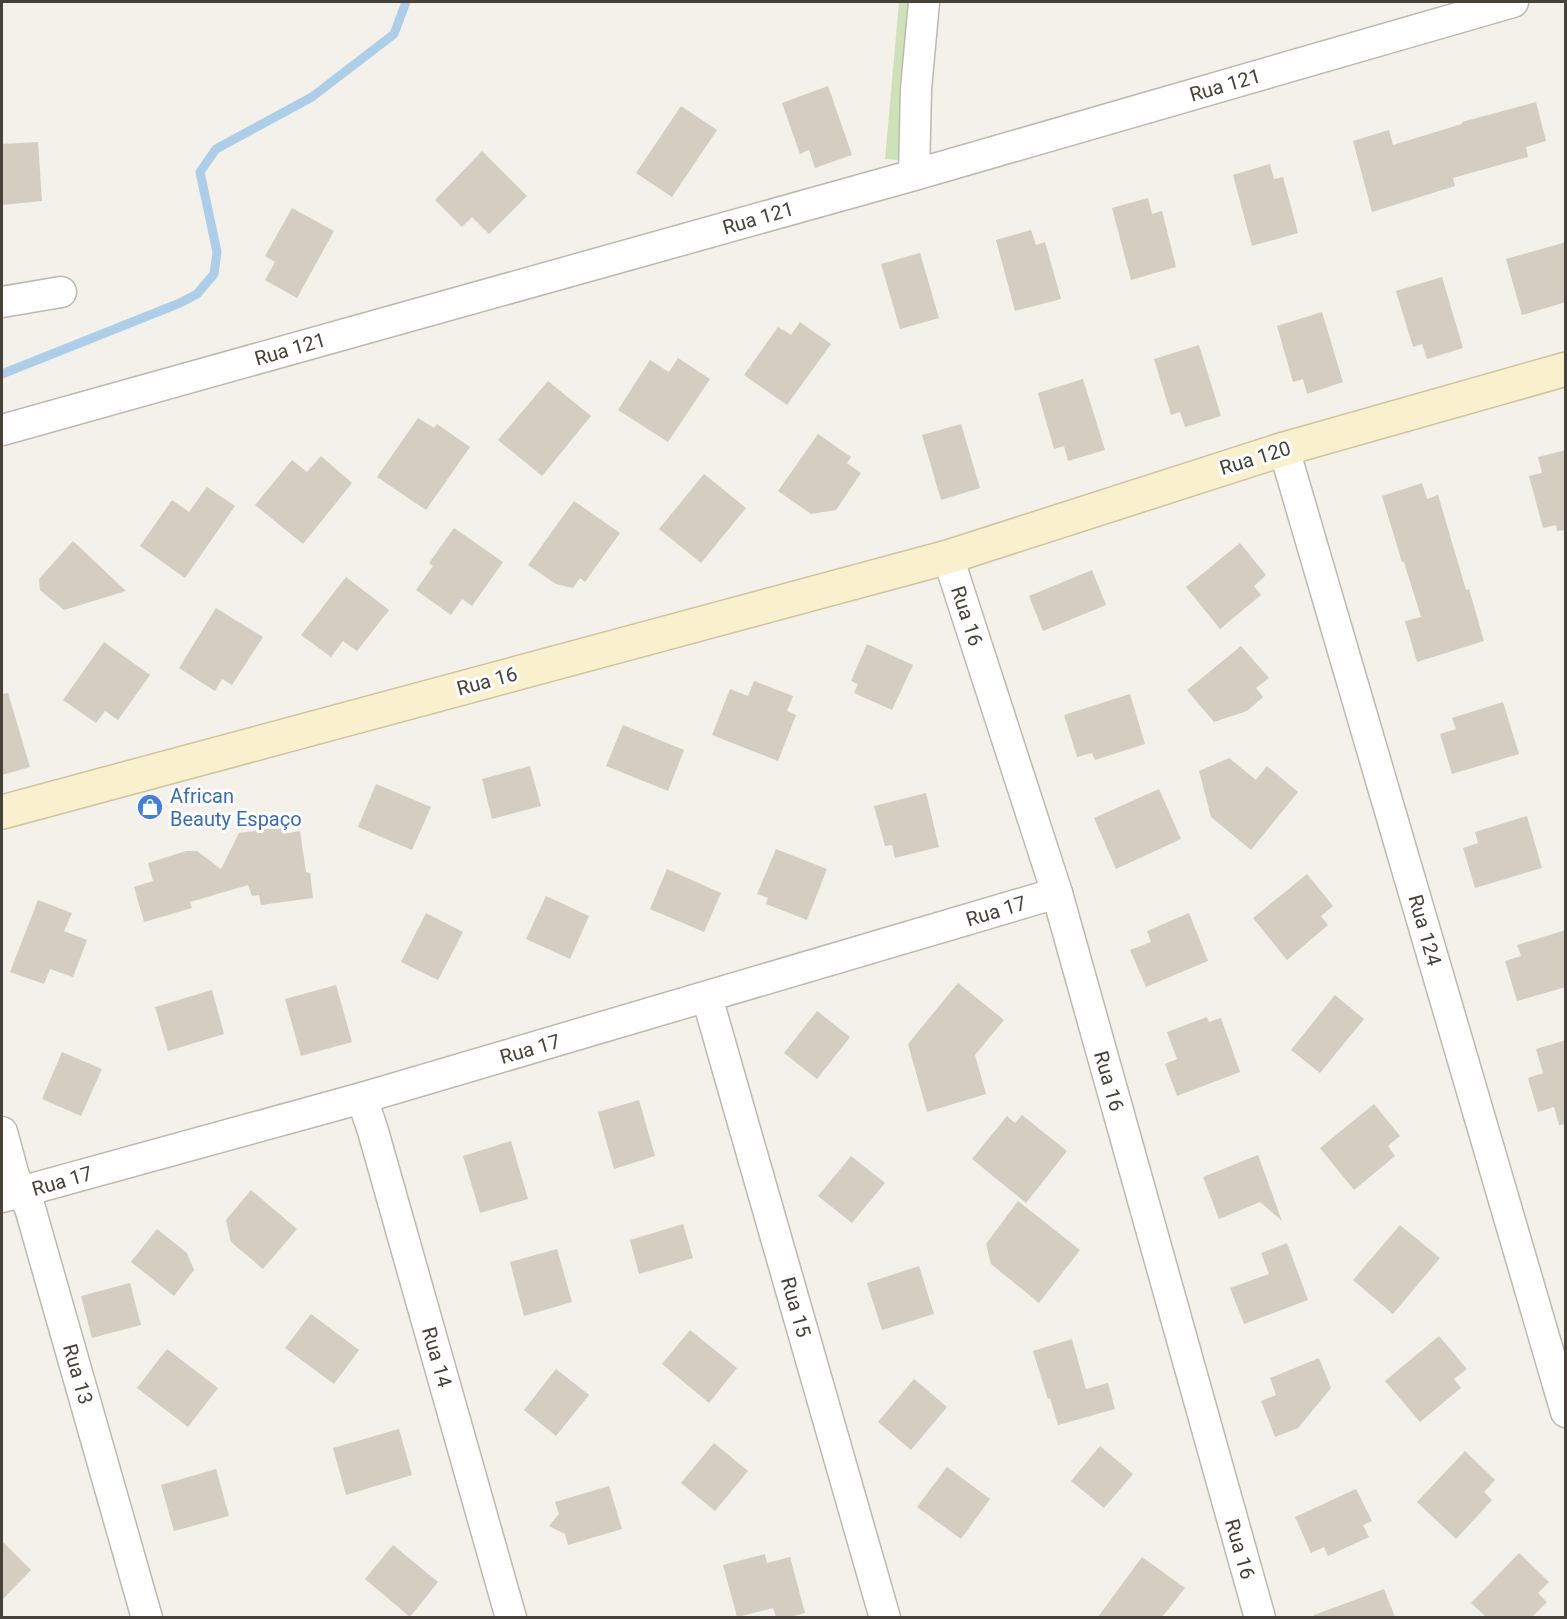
<svg xmlns="http://www.w3.org/2000/svg" width="1567" height="1619" font-family="Roboto,sans-serif">
<rect width="100%" height="100%" fill="#f3f1ea"/>
<path fill="#cde3b7" d="M899 2H914L900 160 885 159Z"/>
<g fill="none" stroke-linecap="round" stroke-linejoin="round">
<path stroke="#adcee9" stroke-width="9" d="M2 374 180 303 197 294 214 274 217 252 200 172 216 149 312 97 394 34 406 2"/>
</g>
<g fill="#d4cdc1">
<path d="M828 86 852 155 815 168 809 150 800 154 782 103Z"/>
<path d="M1536 102 1546 141 1526 147 1528 157 1453 178 1455 186 1372 212 1353 141 1389 130 1393 145 1462 124V122Z"/>
<path d="M681 106 717 130 672 197 636 173Z"/>
<path d="M38 142 42 201 2 205V144Z"/>
<path d="M482 151 527 196 489 234 472 217 462 227 435 200Z"/>
<path d="M1270 164 1274 179 1283 177 1298 233 1252 246 1233 175Z"/>
<path d="M1148 198 1152 214 1162 211 1176 267 1131 280 1112 208Z"/>
<path d="M292 208 334 231 297 298 265 280 275 262 265 256Z"/>
<path d="M1031 230 1036 245 1045 242 1061 299 1015 311 996 240Z"/>
<path d="M1566 242V302L1522 315 1506 259Z"/>
<path d="M920 253 939 318 900 329 881 264Z"/>
<path d="M1442 277 1463 348 1427 359 1422 344 1413 347 1396 291Z"/>
<path d="M1322 312 1343 382 1307 394 1303 379 1293 382 1277 326Z"/>
<path d="M800 322 831 344 787 405 744 375 778 327 791 335Z"/>
<path d="M1199 345 1221 416 1185 427 1180 412 1171 415 1154 359Z"/>
<path d="M678 358 710 379 668 442 618 410 650 360 669 372Z"/>
<path d="M1083 379 1105 450 1068 461 1064 446 1054 449 1038 393Z"/>
<path d="M548 381 591 416 542 476 498 440Z"/>
<path d="M418 418 434 428 437 424 470 447 426 510 377 477Z"/>
<path d="M961 424 980 488 941 500 922 435Z"/>
<path d="M818 434 851 457 847 463 861 473 836 510 811 514 778 491Z"/>
<path d="M1566 450V530L1557 531 1556 525 1543 528 1529 476 1542 473 1538 457Z"/>
<path d="M321 456 352 483 303 544 255 505 292 460 307 472Z"/>
<path d="M704 474 746 508 701 563 659 529Z"/>
<path d="M1422 483 1427 499 1438 495 1466 590 1469 589 1484 641 1417 662 1405 621 1421 617 1404 562H1402L1382 496Z"/>
<path d="M207 487 235 506 185 578 140 546 172 500 189 512Z"/>
<path d="M574 501 620 533 585 582 580 578 573 588 556 584 528 565Z"/>
<path d="M454 528 503 562 472 606 462 599 451 615 416 590 433 566 429 563Z"/>
<path d="M73 541 126 591 64 610 40 590 39 579Z"/>
<path d="M1240 543 1266 575 1254 586 1261 595 1220 629 1186 587Z"/>
<path d="M1092 570 1106 605 1043 631 1029 596Z"/>
<path d="M346 577 389 610 357 651 343 641 331 657 301 635Z"/>
<path d="M216 608 263 637 232 685 222 679 215 691 179 668Z"/>
<path d="M104 642 150 675 118 720 105 711 96 723 63 700Z"/>
<path d="M867 644 913 665 892 710 854 693 858 684 851 681Z"/>
<path d="M1241 646 1269 678 1256 688 1263 697 1247 711 1214 722 1187 690Z"/>
<path d="M754 681 793 696 787 711 796 715 778 761 712 735 730 689 748 696Z"/>
<path d="M8 693 30 767 2 775V694Z"/>
<path d="M1130 694 1145 744 1095 760 1092 753 1077 757 1064 715Z"/>
<path d="M1503 702 1519 754 1452 774 1440 734 1456 729 1452 718Z"/>
<path d="M623 725 684 750 668 791 606 766Z"/>
<path d="M1229 758 1256 780 1267 766 1298 792 1251 850 1211 817 1199 771Z"/>
<path d="M530 766 541 806 492 819 482 779Z"/>
<path d="M376 784 431 807 412 850 358 827Z"/>
<path d="M1159 789 1181 839 1116 869 1094 818Z"/>
<path d="M926 793 939 847 895 858 892 845 885 846 874 806Z"/>
<path d="M1527 816 1542 868 1475 888 1463 848 1478 843 1475 832Z"/>
<path d="M282 827 283 834 300 831 306 872 310 873 313 898 261 905 259 895 252 896 248 885 190 902 192 908 144 922 134 887 153 881 148 863 186 851H197L221 869 239 833Z"/>
<path d="M776 849 827 869 807 920 766 904 768 898 757 894Z"/>
<path d="M667 869 721 893 704 932 650 909Z"/>
<path d="M1307 874 1333 906 1321 916 1328 925 1287 960 1253 918Z"/>
<path d="M546 896 589 916 570 959 526 939Z"/>
<path d="M38 900 72 913 64 931 87 940 73 977 50 969 44 984 10 972Z"/>
<path d="M426 913 463 932 438 980 401 962Z"/>
<path d="M1189 913 1208 961 1146 987 1130 950 1151 942 1147 931Z"/>
<path d="M1566 930V987L1517 1001 1505 961 1521 956 1517 945Z"/>
<path d="M958 983 1004 1020 975 1055 986 1094 927 1112 908 1044Z"/>
<path d="M336 985 352 1042 301 1056 285 999Z"/>
<path d="M212 990 224 1034 168 1051 155 1007Z"/>
<path d="M1335 995 1364 1019 1320 1073 1291 1050Z"/>
<path d="M817 1011 850 1037 817 1079 784 1053Z"/>
<path d="M1207 1017 1209 1022 1221 1018 1240 1072 1177 1096 1165 1064 1177 1059 1167 1032Z"/>
<path d="M1566 1040V1124L1559 1125 1554 1107 1538 1112 1528 1078 1543 1073 1536 1049Z"/>
<path d="M62 1052 102 1069 81 1116 42 1099Z"/>
<path d="M639 1100 655 1156 614 1169 598 1112Z"/>
<path d="M1374 1104 1400 1136 1388 1146 1395 1156 1354 1190 1320 1148Z"/>
<path d="M1022 1115 1067 1151 1026 1203 972 1159 1007 1116 1015 1123Z"/>
<path d="M511 1141 528 1199 480 1213 463 1156Z"/>
<path d="M1258 1155 1282 1221 1260 1202 1219 1219 1203 1177Z"/>
<path d="M851 1156 885 1183 852 1223 818 1196Z"/>
<path d="M251 1190 297 1229 263 1269 231 1242 226 1220Z"/>
<path d="M1018 1201 1080 1250 1039 1303 991 1264 986 1244Z"/>
<path d="M683 1224 693 1258 639 1274 630 1240Z"/>
<path d="M1400 1225 1440 1258 1393 1314 1353 1280Z"/>
<path d="M157 1229 187 1253 194 1270 174 1296 131 1262Z"/>
<path d="M1287 1243 1308 1300 1244 1324 1230 1288 1269 1274 1261 1253Z"/>
<path d="M557 1249 572 1302 524 1316 510 1262Z"/>
<path d="M919 1266 934 1314 882 1330 867 1283Z"/>
<path d="M130 1283 141 1325 92 1338 81 1296Z"/>
<path d="M311 1314 359 1350 334 1384 285 1348Z"/>
<path d="M690 1330 737 1368 709 1403 662 1364Z"/>
<path d="M1439 1336 1467 1369 1454 1379 1461 1388 1420 1422 1385 1381Z"/>
<path d="M1072 1339 1086 1389 1108 1383 1115 1409 1058 1425 1050 1398 1048 1399 1033 1351Z"/>
<path d="M167 1349 218 1388 188 1427 137 1388Z"/>
<path d="M1319 1358 1331 1388 1298 1428 1275 1437 1261 1401 1276 1395 1270 1378Z"/>
<path d="M556 1369 589 1395 556 1436 524 1410Z"/>
<path d="M914 1379 947 1407 911 1450 878 1422Z"/>
<path d="M399 1429 412 1475 346 1495 333 1448Z"/>
<path d="M714 1443 748 1471 715 1511 681 1483Z"/>
<path d="M1100 1446 1133 1474 1104 1508 1071 1481Z"/>
<path d="M1465 1451 1495 1480 1484 1492 1492 1500 1456 1539 1417 1502Z"/>
<path d="M947 1467 990 1499 961 1539 917 1507Z"/>
<path d="M216 1469 229 1516 174 1531 161 1485Z"/>
<path d="M609 1486 622 1529 568 1545 565 1534 549 1526 559 1514 555 1502Z"/>
<path d="M1356 1489 1372 1521 1363 1525 1369 1537 1328 1556 1324 1547 1311 1553 1295 1517Z"/>
<path d="M2 1541 31 1570 2 1600Z"/>
<path d="M393 1545 438 1582 410 1617 365 1579Z"/>
<path d="M1519 1553 1549 1582 1538 1593 1547 1602 1532 1617H1486L1471 1603Z"/>
<path d="M765 1554 767 1563 790 1557 805 1613 789 1617H776L773 1608 737 1617 723 1565Z"/>
<path d="M1142 1557 1185 1588 1162 1617H1098Z"/>
<path d="M1384 1589 1395 1617H1314V1615Z"/>
</g>
<g fill="none" stroke-linecap="round" stroke-linejoin="round">
<g stroke="#beb9ad" stroke-width="33">
<g id="street">
<path d="M914 175 916 89 924 2"/>
<path d="M2 302 61 292"/>
<path d="M2 430 914 175 1513 2"/>
<path d="M1284 449 1566 1412"/>
<path d="M948 557 1057 893 1260 1618"/>
<path d="M707 997 885 1618"/>
<path d="M362 1098 373 1131 511 1618"/>
<path d="M2 1132 14 1176 30 1208 147 1618"/>
<path d="M2 1197 362 1098 1057 893"/>
</g>
</g>
<g stroke="#cec49f" stroke-width="36">
<path id="secondary" d="M2 812 948 557 1284 449 1566 369"/>
</g>
<use href="#street" stroke="#fff" stroke-width="30"/>
<use href="#secondary" stroke="#f9f1ce" stroke-width="33"/>
</g>
<defs>
<g id="shop-disc" transform="scale(1.35)"><circle r="9.5" fill="#3f7fe0" stroke="#fff"/><path d="M-5-2.5h2.3a2.7 3.5 0 0 1 5.4 0H5L5.5 6h-11ZM-1.5-2.5h3a1.5 2.3 0 0 0-3 0Z" fill="#fff"/></g>
</defs>
<g fill-rule="evenodd">
<use href="#shop-disc" x="150" y="807"/>
</g>
<g text-anchor="middle" stroke-width="6" stroke-linejoin="round" paint-order="stroke">
<g font-size="20" fill="#464239" stroke="#fff">
<text transform="translate(1225 85) rotate(-16)" y="7">Rua 121</text>
<text transform="translate(758 218) rotate(-16)" y="7">Rua 121</text>
<text transform="translate(290 349) rotate(-16)" y="7">Rua 121</text>
<text transform="translate(1255 458) rotate(-17)" y="7">Rua 120</text>
<text transform="translate(967 616) rotate(72)" y="7">Rua 16</text>
<text transform="translate(487 681) rotate(-15)" y="7">Rua 16</text>
<text transform="translate(996 911) rotate(-17)" y="7">Rua 17</text>
<text transform="translate(1425 930) rotate(74)" y="7">Rua 124</text>
<text transform="translate(530 1049) rotate(-16)" y="7">Rua 17</text>
<text transform="translate(1109 1081) rotate(74)" y="7">Rua 16</text>
<text transform="translate(62 1181) rotate(-16)" y="7">Rua 17</text>
<text transform="translate(796 1307) rotate(74)" y="7">Rua 15</text>
<text transform="translate(437 1357) rotate(74)" y="7">Rua 14</text>
<text transform="translate(78 1374) rotate(74)" y="7">Rua 13</text>
<text transform="translate(1240 1549) rotate(74)" y="7">Rua 16</text>
</g>
<g font-size="20" fill="#366cbe" stroke="#fff" text-anchor="start">
<text x="170" y="803">African<tspan x="170" dy="23">Beauty Espaço</tspan></text>
</g>
</g>
<rect width="1567" height="1619" fill="none" stroke="#464239" stroke-width="6"/>
</svg>
